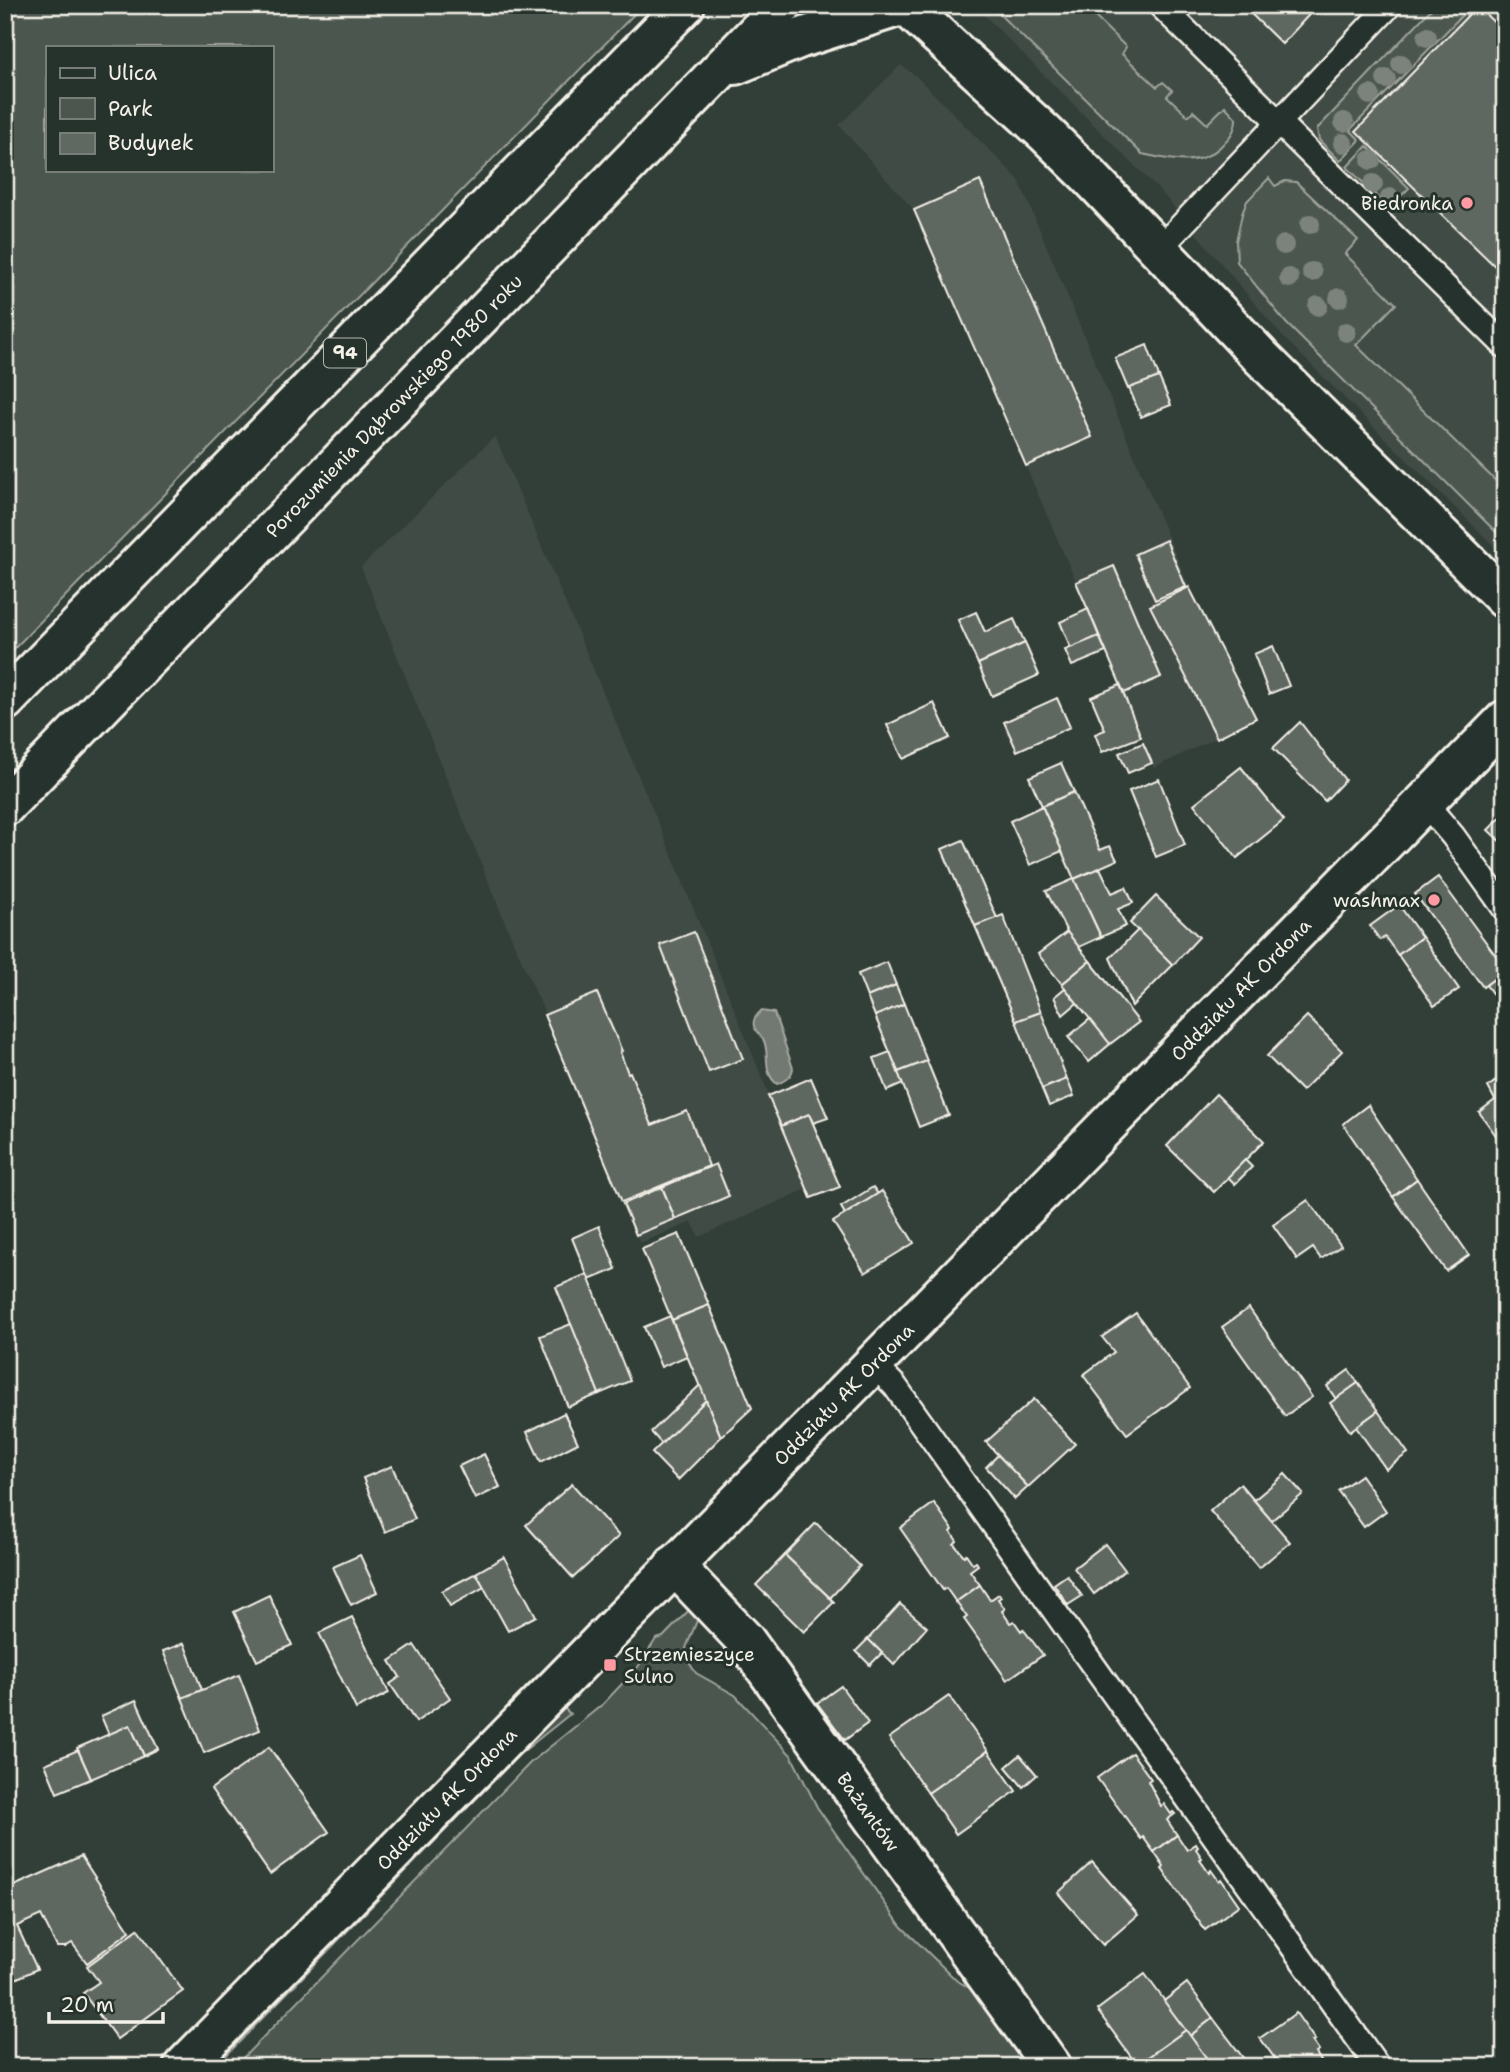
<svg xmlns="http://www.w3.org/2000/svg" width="1510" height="2072" font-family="'Shantell Sans',sans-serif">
<rect width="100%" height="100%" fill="#323e38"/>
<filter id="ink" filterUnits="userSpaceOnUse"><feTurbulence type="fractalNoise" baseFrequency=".0143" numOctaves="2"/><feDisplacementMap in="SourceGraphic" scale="14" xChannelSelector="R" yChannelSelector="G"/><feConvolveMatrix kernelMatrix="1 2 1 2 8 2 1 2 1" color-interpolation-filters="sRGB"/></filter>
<g filter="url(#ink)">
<g fill="#404b44">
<path d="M974 5H1505V557L1283 337 1162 193Z"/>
<path d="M901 65 917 77 1019 180 1189 587 1256 718 1154 768 1098 632 914 210 839 125Z"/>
<path d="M495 436 671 853 807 1189 699 1237 692 1222 640 1243 576 1084 506 925 361 567Z"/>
</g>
<g fill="#4c564f" stroke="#a0a49c" stroke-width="2" fill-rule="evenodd">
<path d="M17 5H643L5 658V17ZM47 47H271V170H47Z"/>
<path d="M990 5H1104L1094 16 1126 47 1122 54 1157 87 1163 82 1172 90 1167 96 1188 116 1193 111 1207 124 1225 106 1236 118C1236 131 1230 137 1221 146 1199 168 1169 160 1142 154Z"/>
<path d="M1435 5H1472L1350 130 1360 140 1340 161 1319 140 1317 129Z"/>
<path d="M1367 146 1409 188 1389 208 1347 167Z"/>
<path d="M1269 178 1275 186 1285 181 1296 182 1358 240 1345 254 1396 304 1356 345 1505 490V541L1286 323 1237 262 1236 241 1242 214 1247 201Z"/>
<path d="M693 1606 700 1613 686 1648 690 1664 696 1673 735 1695 791 1755 817 1807 901 1926 956 1980 988 1999 1036 2067H234L530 1763 603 1704 638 1667 656 1639 663 1637Z"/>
<path d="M562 1706 570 1714 520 1754 215 2067H210Z"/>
</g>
<path fill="#727972" stroke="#a6a9a1" stroke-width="2" d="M761 1011 774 1013 793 1068C792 1077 785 1081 777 1084 762 1072 770 1055 764 1041 762 1036 755 1032 754 1026 752 1020 757 1015 761 1011Z"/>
<g fill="#5f6861" stroke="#f4f1e8" stroke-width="2">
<path d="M1242 5H1318L1282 44Z"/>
<path d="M1477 6 1505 33V276L1356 131Z"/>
<path d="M980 181 1092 437 1026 466 914 210Z"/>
<path d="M1147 345 1159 377 1128 389 1115 358Z"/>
<path d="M1159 377 1171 405 1141 417 1129 388Z"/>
<path d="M1166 540 1186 587 1155 600 1135 554Z"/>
<path d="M1114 566 1161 677 1124 693 1076 582Z"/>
<path d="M1189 587 1256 718 1217 738 1150 606Z"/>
<path d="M1088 609 1099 636 1071 649 1060 622Z"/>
<path d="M976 612 985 632 1014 619 1025 643 978 664 958 620Z"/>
<path d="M1099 636 1106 652 1072 666 1065 650Z"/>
<path d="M1025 643 1039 675 992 696 978 664Z"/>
<path d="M1273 646 1289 686 1269 694 1254 654Z"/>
<path d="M1120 685 1141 737 1102 752 1095 734 1105 730 1091 697Z"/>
<path d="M1057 698 1070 727 1017 751 1004 722Z"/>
<path d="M934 703 950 738 903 759 887 725Z"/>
<path d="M1300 722 1345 780 1325 801 1273 748Z"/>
<path d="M1143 743 1152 763 1128 773 1119 753Z"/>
<path d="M1061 763 1074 792 1042 806 1029 777Z"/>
<path d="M1241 767 1284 820 1237 858 1194 804Z"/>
<path d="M1159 779 1185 845 1156 857 1129 791Z"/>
<path d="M1074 792 1100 850 1110 846 1117 860 1074 879 1042 806Z"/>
<path d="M1042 806 1062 851 1030 865 1010 821Z"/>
<path d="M1505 813V846L1488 830Z"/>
<path d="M963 840 997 918 975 926 942 849Z"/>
<path d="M1100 868 1112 893 1126 887 1133 903 1118 909 1126 926 1101 937 1074 879Z"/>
<path d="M1438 877 1505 968V971L1483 987 1415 894Z"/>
<path d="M1074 879 1101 937 1079 947 1067 932 1046 891Z"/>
<path d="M1156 896 1199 937 1173 965 1130 923Z"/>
<path d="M1399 905 1422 937 1398 955 1385 937 1380 940 1370 926Z"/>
<path d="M1003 915 1041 1012 1016 1021 975 926Z"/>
<path d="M1138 930 1173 965 1132 1006 1110 958Z"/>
<path d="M694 932 743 1059 709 1072 660 945Z"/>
<path d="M1067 932 1090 961 1062 984 1038 954Z"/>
<path d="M1422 937 1459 989 1434 1006 1398 955Z"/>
<path d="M1090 961 1139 1022 1110 1044 1062 984Z"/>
<path d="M887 962 896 985 867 997 858 974Z"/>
<path d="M1505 971V1011L1486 985Z"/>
<path d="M896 985 904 1004 875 1016 867 997Z"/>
<path d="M1065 988 1077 1003 1063 1015 1054 997Z"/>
<path d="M597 993 622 1051 620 1052 628 1073 630 1072 652 1125 687 1111 709 1166 622 1202 544 1015Z"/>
<path d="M904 1004 927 1061 898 1072 875 1016Z"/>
<path d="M1041 1012 1067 1079 1042 1089 1016 1021Z"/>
<path d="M1307 1016 1342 1051 1302 1091 1267 1056Z"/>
<path d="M1090 1019 1110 1044 1089 1062 1068 1037Z"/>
<path d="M890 1052 903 1084 887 1091 874 1058Z"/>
<path d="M927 1061 949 1115 919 1127 898 1072Z"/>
<path d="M811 1078 828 1118 813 1123 809 1114 781 1126 768 1096Z"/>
<path d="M1067 1079 1074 1096 1049 1106 1042 1089Z"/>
<path d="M1497 1080 1500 1084 1505 1080V1148L1479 1112 1495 1100 1488 1087Z"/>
<path d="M1216 1094 1264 1141 1214 1192 1167 1146Z"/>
<path d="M1368 1105 1417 1179 1393 1197 1343 1124Z"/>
<path d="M809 1114 840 1187 811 1198 781 1126Z"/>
<path d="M1245 1160 1252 1167 1235 1184 1228 1177Z"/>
<path d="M716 1164 729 1196 675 1219 662 1187Z"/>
<path d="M1417 1179 1469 1255 1446 1271 1393 1197Z"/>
<path d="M662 1187 675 1219 636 1235 623 1204Z"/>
<path d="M873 1187 878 1194 845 1214 841 1207Z"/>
<path d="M882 1191 914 1243 865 1273 833 1222Z"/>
<path d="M1308 1200 1341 1246 1321 1259 1313 1248 1297 1259 1273 1225Z"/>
<path d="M599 1226 616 1269 589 1280 572 1238Z"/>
<path d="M679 1234 709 1305 672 1320 642 1249Z"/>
<path d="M587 1274 630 1381 599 1394 556 1287Z"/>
<path d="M709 1305 752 1408 721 1437 672 1320Z"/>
<path d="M1249 1308 1312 1397 1285 1416 1222 1327Z"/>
<path d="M1136 1313 1190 1388 1127 1434 1083 1375 1114 1352 1102 1337Z"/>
<path d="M670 1316 687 1356 661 1367 644 1327Z"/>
<path d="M571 1324 599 1394 568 1407 540 1336Z"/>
<path d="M1349 1370 1358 1383 1336 1399 1327 1386Z"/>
<path d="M1358 1383 1378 1411 1350 1431 1330 1403Z"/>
<path d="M700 1385 706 1400 662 1444 651 1432Z"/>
<path d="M1034 1399 1075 1444 1028 1487 986 1442Z"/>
<path d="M706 1400 721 1437 678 1480 652 1453Z"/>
<path d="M1378 1411 1408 1453 1386 1469 1356 1427Z"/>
<path d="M564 1413 578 1443 541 1462 527 1432Z"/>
<path d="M484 1454 500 1487 475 1499 459 1466Z"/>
<path d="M998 1455 1028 1487 1015 1499 986 1467Z"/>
<path d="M392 1466 415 1519 385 1532 363 1478Z"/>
<path d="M1285 1474 1303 1494 1271 1521 1254 1500Z"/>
<path d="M1361 1475 1386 1511 1364 1527 1338 1491Z"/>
<path d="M572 1484 619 1536 573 1578 526 1525Z"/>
<path d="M1240 1484 1290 1542 1259 1568 1210 1511Z"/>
<path d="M934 1503 953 1530 951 1532 957 1541 954 1544 964 1556 966 1554 973 1564 976 1562 978 1565 970 1571 980 1585 956 1602 946 1588 943 1590 900 1528Z"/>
<path d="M816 1523 860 1566 830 1598 785 1555Z"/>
<path d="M1105 1544 1125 1570 1094 1594 1074 1568Z"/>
<path d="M360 1555 377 1592 351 1605 333 1567Z"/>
<path d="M785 1555 834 1602 804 1632 756 1585Z"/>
<path d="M504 1557 536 1616 508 1631 476 1573Z"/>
<path d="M476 1573 484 1587 450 1606 442 1591Z"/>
<path d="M1067 1575 1082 1596 1068 1605 1054 1584Z"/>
<path d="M980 1585 990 1600 999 1594 1001 1597 998 1599 1005 1609 1002 1611 1010 1623 1014 1621 1021 1631 1023 1629 1043 1655 1007 1680 964 1619 967 1617 956 1602Z"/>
<path d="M269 1595 292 1645 257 1661 234 1612Z"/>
<path d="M900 1604 927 1627 894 1665 868 1639Z"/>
<path d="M352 1617 389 1693 356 1709 319 1633Z"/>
<path d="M868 1639 882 1653 870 1665 856 1651Z"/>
<path d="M184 1643 202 1690 182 1698 163 1651Z"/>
<path d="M414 1645 450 1698 416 1722 390 1684 400 1677 390 1661Z"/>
<path d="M239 1675 260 1730 204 1753 182 1698Z"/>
<path d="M841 1686 868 1723 845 1740 817 1703Z"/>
<path d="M949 1696 988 1751 928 1793 889 1738Z"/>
<path d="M136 1700 158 1749 144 1756 130 1725 109 1735 101 1716Z"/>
<path d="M130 1725 144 1756 91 1779 77 1748Z"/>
<path d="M269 1747 329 1832 270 1874 211 1789Z"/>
<path d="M78 1750 91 1779 57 1793 45 1764Z"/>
<path d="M988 1751 1016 1791 956 1834 928 1793Z"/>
<path d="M1132 1753 1151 1779 1148 1781 1161 1806 1164 1804 1171 1814 1173 1812 1175 1814 1167 1820 1177 1835 1154 1852 1143 1837 1141 1839 1097 1778Z"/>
<path d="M1020 1755 1037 1775 1023 1787 1006 1767Z"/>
<path d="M1177 1835 1187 1850 1196 1844 1198 1847 1196 1849 1202 1858 1200 1860 1209 1873 1211 1870 1219 1881 1221 1879 1239 1905 1205 1930 1162 1869 1164 1867 1154 1852Z"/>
<path d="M81 1856 130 1931 87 1963 72 1943 65 1947H57L41 1915 17 1926 37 1969 5 1984V1890Z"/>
<path d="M1092 1862 1138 1915 1103 1945 1058 1893Z"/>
<path d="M138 1929 183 1991 117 2039 83 1993 99 1982 87 1966Z"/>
<path d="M1145 1974 1186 2030 1137 2065 1097 2010Z"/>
<path d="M1187 1983 1213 2018 1190 2036 1164 2001Z"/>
<path d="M1296 2013 1315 2040 1312 2041 1319 2051 1316 2053 1324 2066 1327 2063 1330 2067H1281L1260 2038Z"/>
<path d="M1213 2018 1247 2063 1242 2067H1213L1190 2036Z"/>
<path d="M1186 2030 1213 2067H1138L1137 2065Z"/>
</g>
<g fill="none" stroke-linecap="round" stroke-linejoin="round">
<g stroke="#f4f1e8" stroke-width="28">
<g id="lane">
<path d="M1160 5 1505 346"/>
<path d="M1160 248 1390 5"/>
<path d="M1424 802 1453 836 1505 909"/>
<path d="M872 1363 895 1386 1378 2067"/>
</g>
</g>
<g stroke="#f4f1e8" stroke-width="44">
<g id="street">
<path d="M905 5 1045 133 1088 175 1261 357 1505 599"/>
<path id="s1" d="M674 1565 745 1640 1052 2067"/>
</g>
</g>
<g stroke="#f4f1e8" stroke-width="44">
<g id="secondary">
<path id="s2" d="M183 2067 1505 720"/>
</g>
</g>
<g stroke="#f4f1e8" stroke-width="44">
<g id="primary">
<path d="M735 65 801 38 904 5"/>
<path d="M5 701 685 5"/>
<path id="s3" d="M5 806 783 5"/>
</g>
</g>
<use href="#lane" stroke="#26332d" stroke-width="23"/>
<use href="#street" stroke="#26332d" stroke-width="38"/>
<use href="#secondary" stroke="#26332d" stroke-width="38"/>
<use href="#primary" stroke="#26332d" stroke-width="38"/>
</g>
<g fill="#7c837b">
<circle cx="1427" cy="37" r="10"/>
<circle cx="1401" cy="64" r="10"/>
<circle cx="1386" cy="79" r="10"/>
<circle cx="1370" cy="95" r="10"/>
<circle cx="1344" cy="122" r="10"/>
<circle cx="1343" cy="143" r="10"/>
<circle cx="1371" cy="160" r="10"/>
<circle cx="1373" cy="184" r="10"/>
<circle cx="1390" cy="198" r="10"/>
<circle cx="1310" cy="224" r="10"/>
<circle cx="1284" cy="245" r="10"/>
<circle cx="1312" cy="272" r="10"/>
<circle cx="1289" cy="278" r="10"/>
<circle cx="1339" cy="298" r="10"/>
<circle cx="1318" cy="306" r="10"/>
<circle cx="1346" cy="332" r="10"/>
</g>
</g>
<g fill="#ff9aa2" stroke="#26332d" stroke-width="2.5">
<circle cx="1467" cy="203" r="7"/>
<circle cx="1434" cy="900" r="7"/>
<rect x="603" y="1658" width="14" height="14" rx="3.5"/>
</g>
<g text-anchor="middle" stroke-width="6" stroke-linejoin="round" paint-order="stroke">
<rect fill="#26332d" stroke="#b6b8b0" stroke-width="2" x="324" y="338.5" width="42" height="29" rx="5"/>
<g font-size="18" font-weight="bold" fill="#f4f1e8">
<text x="345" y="359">94</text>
</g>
<g font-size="19" fill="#f4f1e8" stroke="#26332d" text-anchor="end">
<text x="1453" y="210">Biedronka</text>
<text x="1420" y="907">washmax</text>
<text x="624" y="1661" text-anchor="start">Strzemieszyce<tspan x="624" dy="22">Sulno</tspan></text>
</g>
<g font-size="19" fill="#f4f1e8" stroke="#26332d">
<text dy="7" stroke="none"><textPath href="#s3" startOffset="558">Porozumienia Dąbrowskiego 1980 roku</textPath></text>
<text dy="7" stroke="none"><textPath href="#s2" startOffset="1510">Oddziału AK Ordona</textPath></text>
<text dy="7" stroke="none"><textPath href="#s2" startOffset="943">Oddziału AK Ordona</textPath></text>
<text dy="7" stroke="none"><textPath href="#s2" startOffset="376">Oddziału AK Ordona</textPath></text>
<text dy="7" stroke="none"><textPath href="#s1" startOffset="315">Bażantów</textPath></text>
</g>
</g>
<rect width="1510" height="2072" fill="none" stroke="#26332d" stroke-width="28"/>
<rect x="14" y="14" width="1482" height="2044" fill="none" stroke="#f4f1e8" stroke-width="2.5" filter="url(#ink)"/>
<rect x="46" y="46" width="228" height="126" fill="#26332d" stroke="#787f78" stroke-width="2"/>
<rect x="60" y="68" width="35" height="10" fill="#26332d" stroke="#787f78" stroke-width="2"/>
<text x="108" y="80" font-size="21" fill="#f4f1e8">Ulica</text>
<rect x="60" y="98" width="35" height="21" fill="#4c564f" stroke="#787f78" stroke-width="2"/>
<text x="108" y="116" font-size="21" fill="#f4f1e8">Park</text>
<rect x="60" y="133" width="35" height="21" fill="#5f6861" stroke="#787f78" stroke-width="2"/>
<text x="108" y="150" font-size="21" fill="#f4f1e8">Budynek</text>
<path d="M49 2012v10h114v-10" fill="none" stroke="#f4f1e8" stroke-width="3.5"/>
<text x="60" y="2012" font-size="21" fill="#f4f1e8" stroke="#26332d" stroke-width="5" paint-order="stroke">20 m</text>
</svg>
